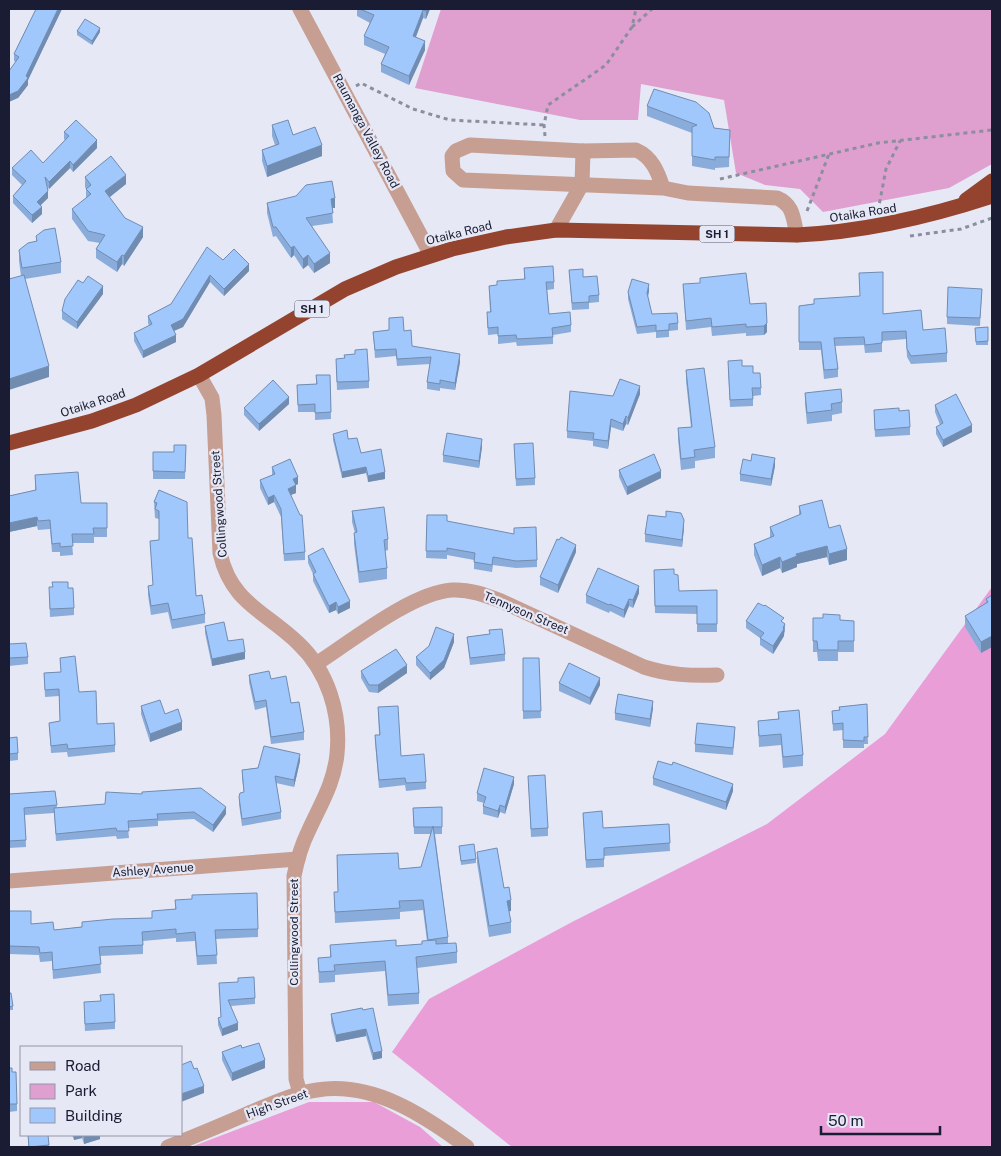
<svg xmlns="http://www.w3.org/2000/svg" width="1001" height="1156" font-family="'Public Sans',sans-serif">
<rect width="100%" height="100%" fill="#e6e8f5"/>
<path fill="#df9fcf" d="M441 9H992V164L949 188 823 212 800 189 765 185 736 173 724 100 641 84 638 120H580L415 88Z"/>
<g fill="#e99ed7">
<path d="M992 587V1147H512L392 1052 429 999 572 922 767 824 885 734Z"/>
<path d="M309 1102H374L420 1127 443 1147H191Z"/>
</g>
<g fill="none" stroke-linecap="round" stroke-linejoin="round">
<g stroke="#8c8e9f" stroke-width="3" stroke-dasharray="4 4" stroke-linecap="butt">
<path d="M632 27 652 9"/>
<path d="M356 86 361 83 413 109 450 120 544 125"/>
<path d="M545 136 544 125 548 105 606 65 632 27 636 9"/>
<path d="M720 179 878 143 992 130"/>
<path d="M807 211 829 154"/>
<path d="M878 211 886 169 900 141"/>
<path d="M910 236 961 229 992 218"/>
</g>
<g stroke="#c69e92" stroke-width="15">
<path d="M300 9 431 255"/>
<path d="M663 188C658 172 652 157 636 150L583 151 470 145 456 151 452 156 453 171 463 180 663 188 688 193 777 198C794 205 793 219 797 235"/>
<path d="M556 230 582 184 583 151"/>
<path d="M199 375 212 398 214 415 220 553C231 603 265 611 298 643 328 671 341 714 337 754 334 784 320 805 308 832 301 846 297 861 294 876L296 1079 300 1093"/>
<path d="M316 664C352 641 411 593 452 590 469 589 485 595 501 601L644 667C669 675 691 676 717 675"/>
<path d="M9 881 298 859"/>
<path d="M168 1147C195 1136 222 1125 249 1113 271 1104 294 1093 317 1090 373 1081 425 1116 467 1147"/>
</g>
<g stroke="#94442e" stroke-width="15">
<path d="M966 200 992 181"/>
<path d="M9 443 92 421 136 405 199 375 345 289 396 267 452 249 506 237 556 230 797 235C865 232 928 217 992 196"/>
</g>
</g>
<g fill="#8aacda">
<path d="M36 9H62L28 80V85L18 98 16 62 14 61V54Z"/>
<path d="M357 9H430L426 19 423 18 416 37 425 50 409 85 381 72V64L385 54 364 45V36L370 23 357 16Z"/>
<path d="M77 31 100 32 92 45 77 35Z"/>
<path d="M647 106 714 128 730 130 729 167 715 168V170L692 166V133L647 116Z"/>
<path d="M272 125 293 135 322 156 267 177 262 161V150L275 145 272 136Z"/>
<path d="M64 132 97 148 73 172 70 168 49 189 47 186 48 198 40 205 42 214 32 223 13 203V196L22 185 12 175V168L43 163 65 140 64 139Z"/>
<path d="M85 177 126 184 109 197 125 218 143 237 124 266 122 264 117 272 96 258V249L100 243 88 241 72 219V209L86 198V189L85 187Z"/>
<path d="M267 203 335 208H332L333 223 312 226 330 263 314 273 308 265 303 269 294 255 291 258 276 236 273 237 267 213Z"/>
<path d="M36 236 61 262V273L25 279 49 377 21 276 19 261V250L36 241Z"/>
<path d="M223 260 249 271 224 296 210 282 183 327 174 331 176 342 143 358 134 341V333L149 326 148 323V316L171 304Z"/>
<path d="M524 268 554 282V289L547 290 549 314 571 325V332L553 335V344L517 346 516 342 498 344V334L488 335 487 320 490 312 489 286 497 285 524 279Z"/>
<path d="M569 270 583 277 599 295V302L589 303V309L572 310Z"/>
<path d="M859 273 883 314 923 330 947 353V362L911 364 907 357 906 339 882 341V352L865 353 864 345 835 346 838 369V377L824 379 821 350H799V306L860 296Z"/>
<path d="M83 283 103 294 77 329 62 319V311Z"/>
<path d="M683 284 750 304 766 303 767 332 764 335 746 336V333L712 336 711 327 686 330Z"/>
<path d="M982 289 980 326 947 324V317Z"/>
<path d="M649 291 648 297 652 314 678 323V330L669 331V337L656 338V332L637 334 628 299V292Z"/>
<path d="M389 318 404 331 412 346 460 362 455 390 440 388V391L427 389V382L430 364 397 366 396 356 375 358 373 332 389 330Z"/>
<path d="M988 327V345H976L975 328Z"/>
<path d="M336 359 369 381V388L337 390Z"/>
<path d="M728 368 753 373 761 388V395L753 396V406L730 407Z"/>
<path d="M686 370 715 447V458L695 461V468L681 470 678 439V428L691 427 686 381Z"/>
<path d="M316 375H330L331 419 315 420V412H298L297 385 316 384Z"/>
<path d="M805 393 842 402V413L832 415V421L807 424 805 404Z"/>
<path d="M640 394 628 425 626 424 623 431 611 427 608 449 593 446V441L567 438V431L613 396Z"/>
<path d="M289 404 259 431 244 415V408Z"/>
<path d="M935 405 972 432 943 447 936 434V427L940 425 935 412Z"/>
<path d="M874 410 899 411 910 427V435L875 437Z"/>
<path d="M333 434 348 439 385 479 368 482 366 473 342 478 333 440Z"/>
<path d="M514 444 535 478V485L516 486Z"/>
<path d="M186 445 185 479H153V452H174Z"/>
<path d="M482 447 479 468 443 462V455Z"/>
<path d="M775 466 771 486 740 481V474Z"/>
<path d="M272 467 298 484 296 485V493L291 495 305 552V560L284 561 281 517 274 502 268 505 260 488V480L272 475Z"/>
<path d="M619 470 661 478 627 495 619 477Z"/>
<path d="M35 475 81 503H107V537H94V543H72L73 555 60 556V552H52L50 529 38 530 37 526 9 532V496L35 490Z"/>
<path d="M159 490 188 538 196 596 205 614V623L172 629 168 612 151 615 148 595V586L153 585 150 541 159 540V519L155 518 154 502Z"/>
<path d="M799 506 829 528 847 560 829 565 827 557 797 564V567L782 573 780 568 762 576 754 555V544L770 538V527L799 515Z"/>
<path d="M352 511 388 539V550L385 551 387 568V579L359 583 354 544V533H355L352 522Z"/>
<path d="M427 515 447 521 537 560V567L516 568 493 565 492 572 474 569V560L447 555V559L426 558Z"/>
<path d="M666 517 684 527 682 547 645 542V534Z"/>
<path d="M576 552 558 593 540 585V577Z"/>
<path d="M308 556 350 608 338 614 336 610 329 613 313 581V574L308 563Z"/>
<path d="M654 570 674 574 679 591 717 590V632H697V614L655 613Z"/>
<path d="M68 588 74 608V615L50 617 49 594Z"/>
<path d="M639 593 633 608 629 606 624 618 610 611 609 613 586 603V595Z"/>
<path d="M992 595V647L981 653 965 627V616L986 604V599Z"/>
<path d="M813 618 854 621V652H838V661H818L817 652H813Z"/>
<path d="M746 621 784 623 785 631 784 633V636L773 654 760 645V638L746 628Z"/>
<path d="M205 626 228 641 245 659 212 666 205 633Z"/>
<path d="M489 634 505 654V661L470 665 467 637Z"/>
<path d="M454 642 444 668 430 680 416 665V657L429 646Z"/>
<path d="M9 644 28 657V664L9 666Z"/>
<path d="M60 658 97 724 115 745V752L68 757 67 752 51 753 49 723 60 721 59 696 45 697 44 673 61 672Z"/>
<path d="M523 658H539L541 718 523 719Z"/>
<path d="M361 671 407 673 378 693 369 692 361 678Z"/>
<path d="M249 675 271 679 291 703 304 732V740L271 744 266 707 255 710 249 682Z"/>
<path d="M559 683 600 685 590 705 559 691Z"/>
<path d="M867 704 868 744H864V748H843V730L833 731 832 711 839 710V707Z"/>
<path d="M141 706 165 714 182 730 150 742 141 714Z"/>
<path d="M378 707 401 756 426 782V789L406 791 405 785 379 788 375 742V735H379Z"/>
<path d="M653 708 650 727 615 720V713Z"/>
<path d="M778 712 803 755V766L783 768 781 745 759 747 758 721 778 719Z"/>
<path d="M735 734 733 755 695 752V744Z"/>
<path d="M9 738 18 753V760L9 761Z"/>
<path d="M300 761 294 787 276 783 281 812V819L242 826 239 804V797L244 792 242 778V770Z"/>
<path d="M528 776 548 828V836L531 837Z"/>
<path d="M653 778 733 791 726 810 653 785Z"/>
<path d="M514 784 505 814 500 812 498 818 483 814V806L484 803 477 801V793Z"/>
<path d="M55 791 57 808 105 804 226 814 213 832 194 819 158 821V826L128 828 129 838 117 839 116 836 56 841 54 813 25 815 26 847 9 848V794Z"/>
<path d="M442 807V834H435L448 937V943L457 952V963L417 968 419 993V1004L388 1006 385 971 335 975V982L319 983 318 958H330V945L396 946 422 944 427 941 423 910 400 912V919L335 923 334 892H338L337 855 399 869 421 867 431 834H414L413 808Z"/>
<path d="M583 813 603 828 669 824 670 851 604 856V867L586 868Z"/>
<path d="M459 846 476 859V863L461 865Z"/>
<path d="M477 852 504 888 511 911H509L511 922V933L489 937 477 863Z"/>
<path d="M175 900 258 929V937L216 939 217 964 197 965 195 941 176 942V938L143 941V954L100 956 101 973 53 979 52 961 40 962 39 955 9 954V911L31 924 54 930 152 918V911L175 909Z"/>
<path d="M219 983 255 998V1004L231 1006 238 1030 222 1036 218 1025V1018L221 1017Z"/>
<path d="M9 993 13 1006V1010H9Z"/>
<path d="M100 1001 115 1022V1029L85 1031 84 1010Z"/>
<path d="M362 1008 382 1058 373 1060 366 1036 336 1042 331 1022V1014Z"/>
<path d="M242 1048 265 1068 232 1081 222 1060V1052Z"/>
<path d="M9 1068 12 1072 17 1104V1111L9 1112Z"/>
<path d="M28 1135H48L49 1147H28Z"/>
<path d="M72 1135H100V1139L84 1144 82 1138 74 1140Z"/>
</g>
<g fill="#718cb1">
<path d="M58 9H62L28 80V85L18 98 9 102V95L26 76Z"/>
<path d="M427 9H430L426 19V11Z"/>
<path d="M423 10V18L413 44V36Z"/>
<path d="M100 28V32L92 45V41Z"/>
<path d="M425 41V50L409 85V76Z"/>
<path d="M97 140V148L73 172V165Z"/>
<path d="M322 145V156L267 177V166Z"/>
<path d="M70 161V168L49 189V182Z"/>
<path d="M126 175V184L105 201V191Z"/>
<path d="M48 191V198L37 209V202Z"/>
<path d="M335 198V208H331V199Z"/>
<path d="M42 207V214L32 223V215Z"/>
<path d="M143 227V237L124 266V256Z"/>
<path d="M294 246V255L291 258V248Z"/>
<path d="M330 253V263L314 273V264Z"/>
<path d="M122 255V264L117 272V262Z"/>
<path d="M308 255V265L303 269V259Z"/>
<path d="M249 264V271L224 296V289Z"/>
<path d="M210 275V282L183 327 171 332V325Z"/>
<path d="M649 284V291L647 300V293Z"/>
<path d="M103 286V294L77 329V322Z"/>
<path d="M767 323V332L764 335V326Z"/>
<path d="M176 335V342L143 358V351Z"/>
<path d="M460 354V362L455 390V383Z"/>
<path d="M49 366V377L9 390V379Z"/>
<path d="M640 386V394L628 425V418Z"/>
<path d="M289 397V404L259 431V424Z"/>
<path d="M626 416V424L623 431V424Z"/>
<path d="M611 419V427L608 449V441Z"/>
<path d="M972 425V432L943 447V440Z"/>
<path d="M482 439V447L479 468V461Z"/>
<path d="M775 458V466L771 486V479Z"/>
<path d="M366 467V473L342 478V472Z"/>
<path d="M661 471V478L627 495V487Z"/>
<path d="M385 472V479L368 482V476Z"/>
<path d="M298 477V484L293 486V479Z"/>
<path d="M296 485V493L288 496V489Z"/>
<path d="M274 495V502L268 505V498Z"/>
<path d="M37 517V526L9 532V523Z"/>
<path d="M684 520V527L682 547V540Z"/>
<path d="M576 545V552L558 593V585Z"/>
<path d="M827 546V557L797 564V567L782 573V562L796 554Z"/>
<path d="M847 549V560L829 565V554Z"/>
<path d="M780 557V568L762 576V565Z"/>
<path d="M639 586V593L633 608V600Z"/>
<path d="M629 599V606L624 618V610Z"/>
<path d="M350 601V608L338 614V607Z"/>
<path d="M336 602V610L329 613V606Z"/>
<path d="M785 624 784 636 773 654V646Z"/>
<path d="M454 634V642L444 668 430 680V673Z"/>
<path d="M992 636V647L981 653V642Z"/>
<path d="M245 652V659L212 666V659Z"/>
<path d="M407 665V673L378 693V685Z"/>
<path d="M600 678V685L590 705V698Z"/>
<path d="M653 701V708L650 727V719Z"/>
<path d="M182 722V730L150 742V734Z"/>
<path d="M300 754V761L294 787V780Z"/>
<path d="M514 777V784L505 814V807Z"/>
<path d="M733 784V791L726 810V802Z"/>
<path d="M500 805V812L498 818V811Z"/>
<path d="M226 807V814L213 832V825Z"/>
<path d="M511 900V911L507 912V901Z"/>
<path d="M238 1023V1030L222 1036V1029Z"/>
<path d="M366 1029V1036L336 1042V1035Z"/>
<path d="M382 1051V1058L373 1060V1053Z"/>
<path d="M265 1060V1068L232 1081V1073Z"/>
<path d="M204 1086V1093L181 1102V1094Z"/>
<path d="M74 1135H82V1138L74 1140Z"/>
<path d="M91 1135H100V1139L84 1144V1137Z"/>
</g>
<g fill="#a1c8fd" stroke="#718cb1">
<path d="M36 9H58L26 76 28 78 18 91 9 95V71L19 57 14 54Z"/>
<path d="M360 9H427L426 11 423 10 413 36 425 41 409 76 381 64 389 47 364 36 374 15Z"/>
<path d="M85 19 100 28 92 41 77 31Z"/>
<path d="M654 89 696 102 709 113 714 128 730 130 729 157H715V160L692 156V127L697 125 647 106Z"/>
<path d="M76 120 97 140 73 165 70 161 49 182 45 177 48 191 37 202 42 207 32 215 13 196 26 181 12 168 31 150 43 163 69 136 64 132Z"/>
<path d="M288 120 293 135 315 127 322 145 267 166 262 150 279 144 272 125Z"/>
<path d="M111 156 126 175 105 191 125 218 143 227 124 256 122 255 117 262 96 249 105 235 88 231 72 209 91 194 86 189 91 185 85 177Z"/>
<path d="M332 181 335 198 331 199 333 213 306 218 330 253 314 264 308 255 303 259 294 246 291 248 276 227H273L267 203 296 196 306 185Z"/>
<path d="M55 228 61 262 22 268 19 250 28 243 37 241 36 236 44 230Z"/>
<path d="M207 247 223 260 234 249 249 264 224 289 210 275 183 319 171 325 176 335 143 351 134 333 152 324 148 316 171 304Z"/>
<path d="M553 266 554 282H546L549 314 570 312 571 325 552 328 553 337 517 339 516 335 498 336V327L488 328 487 312H491L489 286 497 285V281L525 279 524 268Z"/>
<path d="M583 269V277L597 276 599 295 589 296V302L572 303 569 270Z"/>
<path d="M883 272V314L921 310 923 330 945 328 947 353 911 356 907 349 906 331 882 332V343L865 345 864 337 834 338 838 369 824 370 821 342H799V306L814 304V299L860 296 859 273Z"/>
<path d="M746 273 750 304 766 303 767 323 764 326 746 327V324L712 327 711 318 686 321 683 284 700 283V278Z"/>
<path d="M24 275 49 366 9 379V279Z"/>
<path d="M88 276 103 286 77 322 62 311 65 299 78 280 83 283Z"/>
<path d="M632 279 649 284 647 293 652 314 677 313 678 323 669 324V330L656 331V325L637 327 628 292Z"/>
<path d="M948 287 982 289 980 318 947 317Z"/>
<path d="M403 317 404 331 411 330 412 346 460 354 455 383 440 380V384L427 382 431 357 397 359 396 349 375 350 373 332 389 330V318Z"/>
<path d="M988 327V341L976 342 975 328Z"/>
<path d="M367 349 369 381 337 382 336 359 345 358 344 355 355 354V350Z"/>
<path d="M742 360V366H753V373H760L761 388H752L753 399 730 400 728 361Z"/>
<path d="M704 368 715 447 694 450 695 457 681 459 678 428 692 427 686 370Z"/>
<path d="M316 375H330L331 412 315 413V404L298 405 297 385 317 384Z"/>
<path d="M620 379 640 386 628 418 626 416 623 424 611 419 608 441 593 439 594 433 567 431 570 391 613 396Z"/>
<path d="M273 380 289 397 259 424 244 408Z"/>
<path d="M841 389 842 402 831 404 832 410 807 413 805 393Z"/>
<path d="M956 394 972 425 943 440 936 427 943 423 935 405Z"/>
<path d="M899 408V411L909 410 910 427 875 430 874 410Z"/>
<path d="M347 430 348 439 357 438 361 453 381 449 385 472 368 476 366 467 342 472 333 434Z"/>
<path d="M447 433 482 439 479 461 443 455Z"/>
<path d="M533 443 535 478 516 479 514 444Z"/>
<path d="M174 445H186L185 472 153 471V452H174Z"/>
<path d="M654 454 661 471 627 487 619 470Z"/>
<path d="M752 454 775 458 771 479 740 474 743 459 751 461Z"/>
<path d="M290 459 298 477 293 479 296 485 288 489 300 515H302L305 552 284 554 281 509 274 495 268 498 260 480 275 474 272 467Z"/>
<path d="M78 472 81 503H107V528H93L94 534H72L73 546 60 547V543L52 544 50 520 38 521 37 517 9 523V496L36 490 35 475Z"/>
<path d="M159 490 187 502 188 538H192L196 596 202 595 205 614 172 620 168 603 151 606 148 586 153 585 150 541 159 540V511L155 509 157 503 154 502Z"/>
<path d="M822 500 829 528 840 525 847 549 829 554 827 546 796 554 797 556 782 562 780 557 762 565 754 544 774 536 770 527 801 514 799 506Z"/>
<path d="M384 507 388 539 384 540 387 568 359 572 354 533 357 532 352 511Z"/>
<path d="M666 511 681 513 684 520 682 540 645 534 648 515 666 517Z"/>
<path d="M427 515H447V521L514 534V528L536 527 537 560 516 561 493 557 492 565 474 562 475 553 447 548V551H426Z"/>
<path d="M561 537 576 545 558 585 540 577 557 539 559 540Z"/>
<path d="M323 548 350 601 338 607 336 602 329 606 313 574 316 572 308 556Z"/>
<path d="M598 568 639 586 633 600 629 599 624 610 610 604 609 605 586 595Z"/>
<path d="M674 569V574L678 575 679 591 717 590V624H697V606H655L654 570Z"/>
<path d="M52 582H68V588H73L74 608 50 609 49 587H53Z"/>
<path d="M992 595V636L981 642 965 616 988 602 986 599Z"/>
<path d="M758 603 764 606 765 605 784 618 781 621 785 624 783 628 784 629 773 646 760 638 764 633 746 621Z"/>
<path d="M823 614 840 615V620L854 621V641H838V650H818L817 641H813V618H823Z"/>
<path d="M224 622 228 641 243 639 245 652 212 659 205 626Z"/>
<path d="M436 627 454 634 444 660 430 673 416 657 429 646Z"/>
<path d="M502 629 505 654 470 658 467 637 490 634 489 630Z"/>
<path d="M26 643 28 657 9 658V644Z"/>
<path d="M396 649 407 665 378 685H369L361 671Z"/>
<path d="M75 656 79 692 96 691 97 724 114 723 115 745 68 749 67 744 51 746 49 723 60 721 59 689 45 690 44 673 61 672 60 658Z"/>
<path d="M523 658H539L541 711H523Z"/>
<path d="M569 663 600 678 590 698 559 683Z"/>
<path d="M269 671 271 679 286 676 291 703 299 702 304 732 271 737 266 700 255 702 249 675Z"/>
<path d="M618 694 653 701 650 719 615 713Z"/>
<path d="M160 700 165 714 178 709 182 722 150 734 141 706Z"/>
<path d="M867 704 868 737H864V741L843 740V723L833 724 832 711 840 710 839 707Z"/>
<path d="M398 706 401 756 424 754 426 782 406 783 405 778 379 780 375 735H380L378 707Z"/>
<path d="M799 710 803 755 783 757 781 734 759 736 758 721 779 719 778 712Z"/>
<path d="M697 723 735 727 733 748 695 744Z"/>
<path d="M17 737 18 753 9 754V738Z"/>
<path d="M264 746 300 754 294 780 275 776 281 812 242 819 239 797 240 793 244 792 242 770 258 768Z"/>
<path d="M658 761 672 765 673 762 733 784 726 802 653 778Z"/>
<path d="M484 768 514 777 505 807 500 805 498 811 483 806 486 797 477 793Z"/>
<path d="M545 775 548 828 531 829 528 776Z"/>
<path d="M201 788 226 807 213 825 194 812 157 814 158 819 128 821 129 831H117L116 828 56 834 54 808 105 804 106 792 142 794V792Z"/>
<path d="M55 791 57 805 24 808 26 840 9 841V794Z"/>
<path d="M442 807V827H414L413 808Z"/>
<path d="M602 811 603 828 669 824 670 843 604 848V859L586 860 583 813Z"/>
<path d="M433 826 448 937 428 940 423 900 399 901 400 908 335 912 334 892H338L337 855 398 853 399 869 421 867Z"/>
<path d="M474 844 476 859 461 861 459 846Z"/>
<path d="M497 848 504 888 509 887 511 900 507 901 511 922 489 926 477 852Z"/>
<path d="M257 893 258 929 215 930 217 955 197 956 195 932 176 934V929L142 932 143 945 99 947 101 964 53 970 52 952 40 953 39 947 9 946V911H31V924L53 922 54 930 82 927V922L113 919 152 918V911L176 909 175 900 192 899V895Z"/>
<path d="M396 940V946L422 944V941L436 940V944L456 943 457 952 416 957 419 993 388 995 385 961 334 965 335 971 319 972 318 958 331 957 330 945Z"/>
<path d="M254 977 255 998 228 1000 238 1023 222 1029 218 1018 221 1017 219 983 238 982V978Z"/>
<path d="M9 993H11L13 1006 9 1007Z"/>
<path d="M114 994 115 1022 85 1024 84 1002 101 1001 100 995Z"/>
<path d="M362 1008 363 1010 373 1008 382 1051 373 1053 366 1029 336 1035 331 1014Z"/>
<path d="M259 1043 265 1060 232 1073 222 1052 241 1045 242 1048Z"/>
<path d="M191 1061 194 1069 197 1068 204 1086 181 1094V1065Z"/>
<path d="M9 1068H12V1072H16L17 1104H9Z"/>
<path d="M28 1135H48L49 1145 29 1147Z"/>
<path d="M83 1135H91L84 1137Z"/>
</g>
<g text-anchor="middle" stroke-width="4.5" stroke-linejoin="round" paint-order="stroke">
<g fill="#e6e8f5" stroke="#56596c" stroke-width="1">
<rect x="699.5" y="225.5" width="35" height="17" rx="4"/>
<rect x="294.5" y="300.5" width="35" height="17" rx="4"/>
</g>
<g font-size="11" font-weight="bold" fill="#191c32">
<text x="717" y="238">SH 1</text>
<text x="312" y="313">SH 1</text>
</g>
<g font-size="12" fill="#191c32" stroke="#e6e8f5">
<text transform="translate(366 131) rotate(62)" y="4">Raumanga Valley Road</text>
<text transform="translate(863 213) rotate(-9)" y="4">Otaika Road</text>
<text transform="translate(459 233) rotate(-14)" y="4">Otaika Road</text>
<text transform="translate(93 403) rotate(-18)" y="4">Otaika Road</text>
<text transform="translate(219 504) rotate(-94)" y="4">Collingwood Street</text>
<text transform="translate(526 613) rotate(23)" y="4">Tennyson Street</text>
<text transform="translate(153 870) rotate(-4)" y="4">Ashley Avenue</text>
<text transform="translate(294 932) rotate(-90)" y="4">Collingwood Street</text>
<text transform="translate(277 1104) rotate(-20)" y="4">High Street</text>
</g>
</g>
<rect width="1001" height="1156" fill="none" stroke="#191c32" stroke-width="20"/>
<rect x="20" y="1046" width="162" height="90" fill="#e6e8f5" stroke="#9496a7"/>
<rect x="30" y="1062" width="25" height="8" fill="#c69e92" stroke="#9496a7"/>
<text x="65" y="1071" font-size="15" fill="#191c32">Road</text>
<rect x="30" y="1084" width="25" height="15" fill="#df9fcf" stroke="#9496a7"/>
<text x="65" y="1096" font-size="15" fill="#191c32">Park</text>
<rect x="30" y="1108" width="25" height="15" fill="#a1c8fd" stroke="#9496a7"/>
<text x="65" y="1121" font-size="15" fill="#191c32">Building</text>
<path d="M821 1126v8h119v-8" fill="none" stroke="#191c32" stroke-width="2.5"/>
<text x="828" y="1126" font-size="15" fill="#191c32" stroke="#e6e8f5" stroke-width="4" paint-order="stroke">50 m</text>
</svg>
